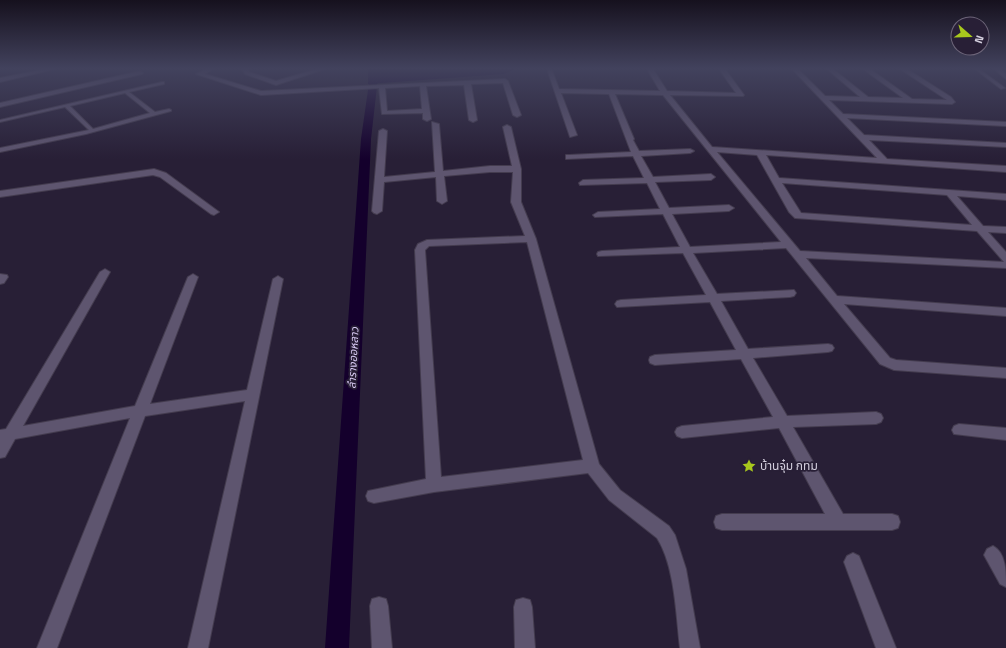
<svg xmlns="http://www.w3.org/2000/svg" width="1006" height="648" font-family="'Titillium Web','Noto Sans Thai',sans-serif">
<rect width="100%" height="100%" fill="#281f36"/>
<path fill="#14002c" d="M368 69H515L504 74 368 84Z"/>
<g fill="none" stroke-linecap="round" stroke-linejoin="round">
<path fill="#14002c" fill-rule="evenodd" d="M371 69H379L371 139 349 648H325L361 139Z"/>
<g stroke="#443c4f" stroke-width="2">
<g id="lane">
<path d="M975 69H979L1005 88 1001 89Z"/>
<path d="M162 82H164V84L129 92 155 112 169 109 171 110V111L86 134 0 152V148L89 130 65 107 0 122V120ZM125 93 150 113 93 129 70 106Z"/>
</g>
</g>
<g stroke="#443c4f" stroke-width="2">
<g id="street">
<path d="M45 69H55L0 82V78Z"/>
<path d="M206 69H213L205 74 261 91 505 79 508 81 521 115 517 117 513 115 503 83 471 84 477 120 473 122 469 120 464 85 426 86 431 119 427 121 423 119V113L382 114 379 88 261 95 196 74ZM420 86 422 109 387 111 385 88Z"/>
<path d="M242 69H248L249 72 276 81 317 69H325L276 85 245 74Z"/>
<path d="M547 69 552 70 559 89 660 91 647 69H653L667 91 736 93 719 69H725L744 95 743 96 670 95 712 147 877 158 792 69H798L825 96 860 97 827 69H833L868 97 903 98 863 69H870L912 99 947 100 900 69H907L951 97 955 102 952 104 829 100 843 114 1006 122V126L847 118 864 135 1006 143V147L869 140 887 159 1006 166V172L766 155 779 178 1006 194V200L957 196 983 226 1006 227V233L988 232 1006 252V268L806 258 837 296 1006 308V316L844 304 890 358 896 360 1006 368V378L894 370 880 364 786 248 693 253 717 294 794 290 796 293 794 296 790 297 721 301 748 349 828 344 832 345 834 348 832 351 828 352 753 358 787 416 876 412 881 414 883 418 881 422 876 424 793 427 843 514H892L898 516 900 522 898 528 892 530H722L716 528 714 522 716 516 722 514H825L779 428 682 438 677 436 675 432 677 428 682 426 773 417 741 359 655 365 650 363 649 360 650 357 655 355 736 350 710 302 617 307 615 304 617 301 621 300 706 295 683 253 598 256 597 254 598 252 602 251 680 247 663 214 595 217 593 215 598 212 660 209 647 183 580 185 579 183 583 180 644 178 633 156 566 159V155H569L631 152 609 94 561 93 577 135 570 137ZM615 94 663 95 781 242 690 247 672 214 729 211 734 208 729 205 669 208 655 182 711 180 715 177 711 174 653 177 641 156 690 153 694 151 690 149 639 151 633 140 634 139ZM717 152 757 155 789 212 795 218 977 231 1004 262 800 251ZM782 183 947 195 972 225 801 213Z"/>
<path d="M994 69H1000L1006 74V79Z"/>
<path d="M140 71 143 73 142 74 0 107V103Z"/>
<path d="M432 122 439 124 443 171 490 166H512L503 127 507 125 511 127 521 169V202L536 239 599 464 620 490 669 526 675 535 686 569 700 648H680C676 615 675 566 657 538L609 500 588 473 434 492 374 503 368 501 366 496 368 491 426 479 415 250 418 244 427 240 525 236 511 202 513 172H490L444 176 447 201 442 204 437 201 436 177 384 182 382 211 377 214 374 213 372 211 379 131 383 129 387 131 384 177 435 172ZM527 242 583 460 441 477 425 250 429 246Z"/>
<path d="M154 169 166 173 219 212 214 215 211 214 160 177 153 175 0 197V191Z"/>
<path d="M105 269 110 272 23 426 135 406 188 277 193 274 198 277 150 404 247 390 273 279 278 276 283 279 208 648H188L245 401 145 416 57 648H37L130 418 15 439 5 457 0 458V430L6 429 100 272Z"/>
<path d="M0 274 7 275 8 277 4 283 0 284Z"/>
<path d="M959 424 1006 428V440L954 434 952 430 954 426Z"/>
<path d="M993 546C1006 553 1006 572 1006 587L1000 584 984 555 987 549Z"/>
<path d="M853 553 859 556 896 648H876L844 562 847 556Z"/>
<path d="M379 597 386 599 388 606 392 648H372L370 606 372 599Z"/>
<path d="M523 598 530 600 532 607 535 648H515L514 607 516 600Z"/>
</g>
</g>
<use href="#lane" fill="#5e556f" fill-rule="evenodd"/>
<use href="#street" fill="#5e556f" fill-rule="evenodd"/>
</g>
<linearGradient id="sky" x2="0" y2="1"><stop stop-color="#16111e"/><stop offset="0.43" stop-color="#42425d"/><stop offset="1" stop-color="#42425d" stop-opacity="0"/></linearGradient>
<rect width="1006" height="159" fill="url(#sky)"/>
<defs>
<g id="sight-bare" transform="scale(1.08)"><path d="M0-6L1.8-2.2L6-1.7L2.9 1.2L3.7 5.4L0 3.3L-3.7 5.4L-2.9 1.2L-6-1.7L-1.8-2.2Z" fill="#a8c71d" stroke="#281f36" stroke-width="2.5" paint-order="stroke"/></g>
</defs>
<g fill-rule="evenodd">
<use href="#sight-bare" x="749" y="466"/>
</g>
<g text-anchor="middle" stroke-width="3.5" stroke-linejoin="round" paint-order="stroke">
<g font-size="11" font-style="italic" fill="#d9cbf5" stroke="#281f36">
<text transform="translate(353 358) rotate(-87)" y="4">ลำรางออหลาว</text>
</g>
<g font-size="12" fill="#d4cfde" stroke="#281f36" text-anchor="start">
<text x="760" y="470">บ้านจุ๋ม กทม</text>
</g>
</g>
<g transform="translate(970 36) rotate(110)"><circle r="19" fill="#281f36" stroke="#6d6579"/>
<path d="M0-3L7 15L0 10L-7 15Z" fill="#a8c71d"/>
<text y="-6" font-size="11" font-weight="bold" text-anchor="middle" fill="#d4cfde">N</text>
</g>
</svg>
